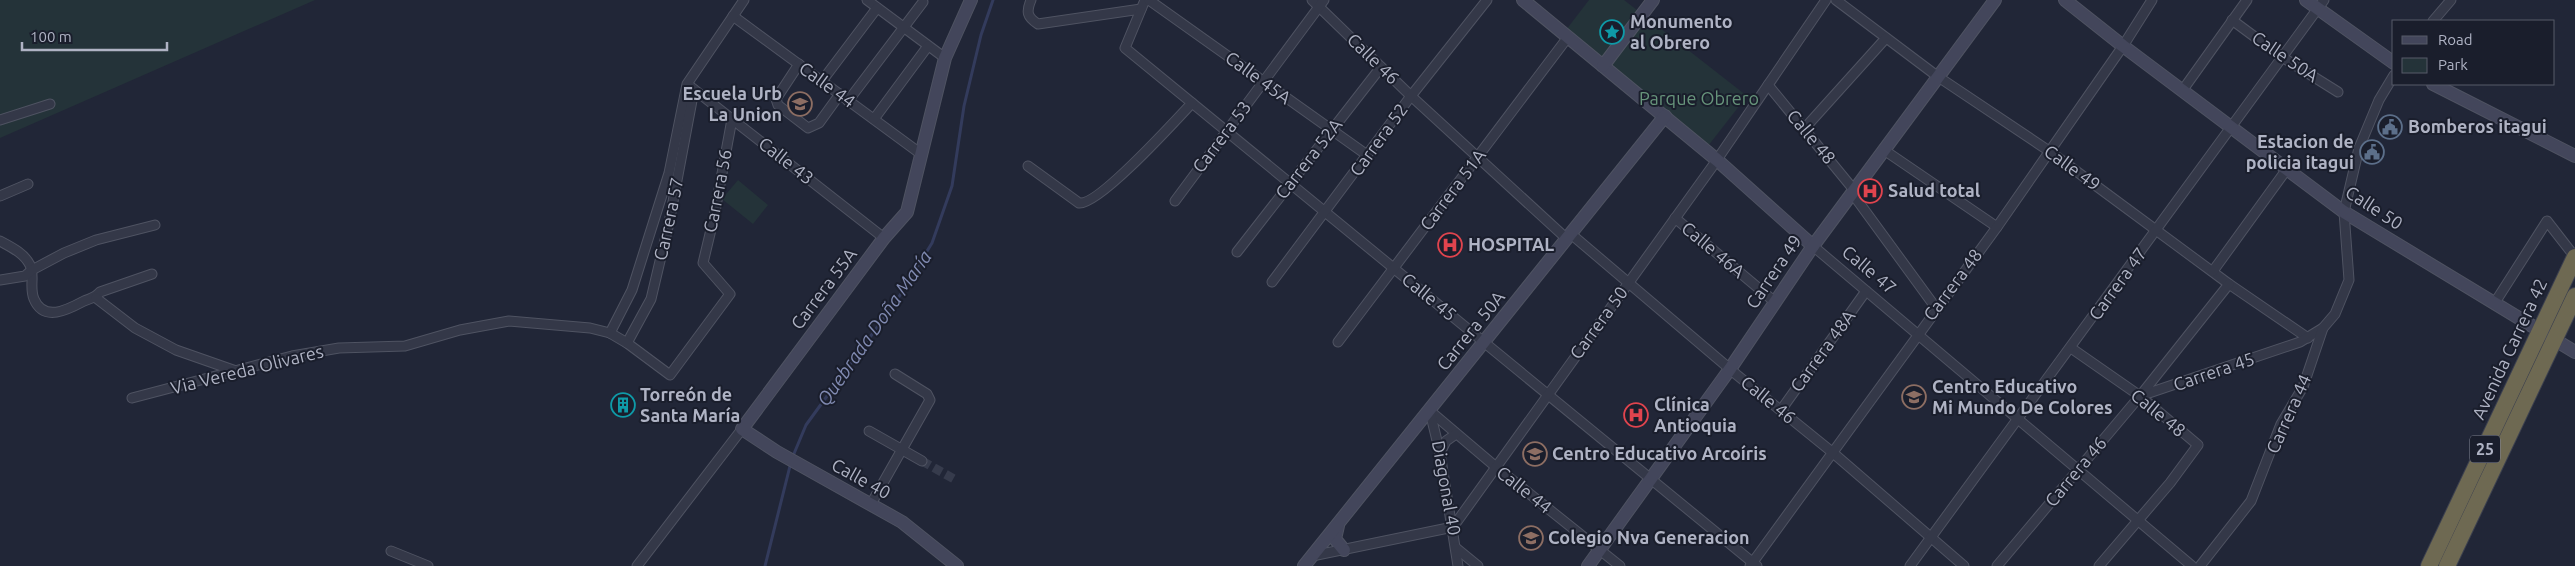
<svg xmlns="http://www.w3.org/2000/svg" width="2575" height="566" font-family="Ubuntu,sans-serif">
<rect width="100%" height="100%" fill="#212637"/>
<g fill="#243339">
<path d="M0 0H315L0 138Z"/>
<path d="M1589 0H1624L1747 96 1708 146 1566 30Z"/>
<path d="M738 180 768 205 753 224 722 199Z"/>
</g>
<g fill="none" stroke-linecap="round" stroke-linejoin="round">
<g stroke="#333b5c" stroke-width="3">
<path d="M793 456 806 425 897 300 932 243 952 186 964 106 981 35 993 0"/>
<path d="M765 566 791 462"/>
</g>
<path stroke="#363b4c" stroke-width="9" stroke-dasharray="9 4.5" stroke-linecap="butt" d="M922 461 954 479"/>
<g stroke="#4f5362" stroke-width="11">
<g id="street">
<path d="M867 0 945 58"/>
<path d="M1031 0C1026 12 1027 17 1038 24L1141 9"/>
<path d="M1145 0 1125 48 1757 566"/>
<path d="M1149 0 1367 155"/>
<path d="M1312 0 1411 96 1567 239"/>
<path d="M1836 0 1937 76 2049 151 2229 284 2308 338"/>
<path d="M733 16 921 154"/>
<path d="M2232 20 2282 57 2338 92"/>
<path d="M2433 21 2451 0"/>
<path d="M799 64 776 99 778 105 808 128 819 123 840 94"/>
<path d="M822 81 877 8"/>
<path d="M1768 85 1854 190"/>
<path d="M691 87 884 238"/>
<path d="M2182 91 2247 0"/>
<path d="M848 101 923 2"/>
<path d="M874 119 928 46"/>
<path d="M0 120 50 104"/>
<path d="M1804 129 1886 38"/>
<path d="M1884 150 1997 227"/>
<path d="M1028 166 1079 203C1098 206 1176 120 1192 103"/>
<path d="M1852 193 1936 308"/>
<path d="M0 196 28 184"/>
<path d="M1175 201 1324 0"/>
<path d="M1675 218 1775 302"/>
<path d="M1571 234 1737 375 1832 452 1964 566"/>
<path d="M0 241C11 247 24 253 30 265 35 275 29 288 34 299 44 323 69 309 84 301 91 298 95 298 100 292L152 274"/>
<path d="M1813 246 2192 566"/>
<path d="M1237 252 1381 67"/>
<path d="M2213 271 2287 169"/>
<path d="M0 280 25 276 32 270 64 253 96 240 155 225"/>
<path d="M1272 282 1411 96 1487 0"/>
<path d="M96 298 135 328 176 350 236 371"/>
<path d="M2494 304 2547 221 2575 257"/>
<path d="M610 333 632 290 669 173 687 84 744 0"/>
<path d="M1338 342 1568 37"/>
<path d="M627 343 651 299 669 223 694 90"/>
<path d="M2071 348 2140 396 2198 445 2170 483 2099 566"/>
<path d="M2140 396 2300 342 2323 328"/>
<path d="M132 398 292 356 339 348 405 346 460 330 509 321 590 328 610 333 627 343 670 375 730 294 703 263 714 217 732 119"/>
<path d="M1781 410 1866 291"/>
<path d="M1430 411 1496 467 1620 566"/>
<path d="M1430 412 1440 453 1458 566"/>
<path d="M869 431 922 461"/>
<path d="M1440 453 1446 441 1456 434"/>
<path d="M871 504 930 400 927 394 895 374"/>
<path d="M1456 548 1478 566"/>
<path d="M391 551 428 566"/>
<path d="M1312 556 1453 527 1712 167 1826 0"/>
<path d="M637 566 742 429"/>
<path d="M1750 566 1997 227 2123 46 2152 0"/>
<path d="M1910 566 2324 0"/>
<path d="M1997 566 2140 396 2229 284"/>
<path d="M2200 566 2251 501 2281 424 2303 387 2323 328 2335 314 2349 280 2344 212 2359 148 2379 100 2394 75"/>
</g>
</g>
<g stroke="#4f5362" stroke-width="14">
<g id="secondary">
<path d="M1523 0 1717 160 1813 246"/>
<path d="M2065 0 2123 46 2344 212 2575 352"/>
<path d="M2306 0 2394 63"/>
<path d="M1603 66 1653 0"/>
<path d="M2433 84 2575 156"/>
<path d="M1338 526 1335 539 1344 550"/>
<path d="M957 566 902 522 777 452 742 429 884 238 907 212 945 58 971 0"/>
<path d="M1304 566 1665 116"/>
<path d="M1588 566 1730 369 1813 246 1995 0"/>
</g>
</g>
<g stroke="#3c404f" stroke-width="18">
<g id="highway">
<path d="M2429 566 2575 257"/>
<path d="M2447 566 2575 296"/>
</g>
</g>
<use href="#street" stroke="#343848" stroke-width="9"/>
<use href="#secondary" stroke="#43465b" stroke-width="12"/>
<use href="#highway" stroke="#6e6952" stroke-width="16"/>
</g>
<defs>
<g id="sight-ring" transform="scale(1.25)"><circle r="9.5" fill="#1a1e2c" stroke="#0f9aa8" stroke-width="1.5"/><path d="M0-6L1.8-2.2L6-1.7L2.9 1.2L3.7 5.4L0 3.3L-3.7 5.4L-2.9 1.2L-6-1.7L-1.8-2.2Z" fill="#0f9aa8"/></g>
<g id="school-ring" transform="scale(1.25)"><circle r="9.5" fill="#1a1e2c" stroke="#8d6e63" stroke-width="1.5"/><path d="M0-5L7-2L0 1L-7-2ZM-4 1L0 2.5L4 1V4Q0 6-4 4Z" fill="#8d6e63"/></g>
<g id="civic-ring" transform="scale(1.25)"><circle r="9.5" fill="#1a1e2c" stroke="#5c6f8a" stroke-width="1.5"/><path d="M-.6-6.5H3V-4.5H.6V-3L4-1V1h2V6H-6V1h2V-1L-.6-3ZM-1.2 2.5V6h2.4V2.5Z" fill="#5c6f8a"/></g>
<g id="hospital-ring" transform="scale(1.25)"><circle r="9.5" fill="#1a1e2c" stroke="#e0444e" stroke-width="1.5"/><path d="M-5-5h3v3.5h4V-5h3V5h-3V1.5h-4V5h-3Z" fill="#e0444e"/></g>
<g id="building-ring" transform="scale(1.25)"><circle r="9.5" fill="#1a1e2c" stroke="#0f9aa8" stroke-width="1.5"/><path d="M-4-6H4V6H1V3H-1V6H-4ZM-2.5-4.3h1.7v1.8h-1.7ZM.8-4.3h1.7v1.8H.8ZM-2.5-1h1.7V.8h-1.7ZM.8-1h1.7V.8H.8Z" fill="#0f9aa8"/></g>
</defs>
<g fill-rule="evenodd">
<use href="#sight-ring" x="1612" y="32"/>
<use href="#school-ring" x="800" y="104"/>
<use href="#civic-ring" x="2390" y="127"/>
<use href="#civic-ring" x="2372" y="152"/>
<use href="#hospital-ring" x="1870" y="191"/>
<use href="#hospital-ring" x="1450" y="245"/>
<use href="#school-ring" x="1914" y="397"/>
<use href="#building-ring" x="623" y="405"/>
<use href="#hospital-ring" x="1636" y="415"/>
<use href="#school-ring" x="1535" y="454"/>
<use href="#school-ring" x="1531" y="538"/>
</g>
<g text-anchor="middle" stroke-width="4" stroke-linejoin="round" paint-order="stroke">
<rect fill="#1a1e2c" stroke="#828696" stroke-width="1" x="2470" y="435.5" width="30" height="27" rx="4"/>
<g font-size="16" font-weight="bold" fill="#afb3c4">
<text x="2485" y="455">25</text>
</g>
<g font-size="18" font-weight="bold" fill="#afb3c4" stroke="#1a1e2c" text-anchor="start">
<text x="1630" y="28">Monumento<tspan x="1630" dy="21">al Obrero</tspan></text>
<text x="782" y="100" text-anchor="end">Escuela Urb<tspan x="782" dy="21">La Union</tspan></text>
<text x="2408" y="133">Bomberos itagui</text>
<text x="2354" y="148" text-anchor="end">Estacion de<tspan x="2354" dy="21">policia itagui</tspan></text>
<text x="1888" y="197">Salud total</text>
<text x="1468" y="251">HOSPITAL</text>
<text x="1932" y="393">Centro Educativo<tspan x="1932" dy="21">Mi Mundo De Colores</tspan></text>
<text x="640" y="401">Torreón de<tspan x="640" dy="21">Santa María</tspan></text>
<text x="1654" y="411">Clínica<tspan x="1654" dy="21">Antioquia</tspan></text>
<text x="1552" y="460">Centro Educativo Arcoíris</text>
<text x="1548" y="544">Colegio Nva Generacion</text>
</g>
<g font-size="18" fill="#afb3c4" stroke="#1a1e2c">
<text transform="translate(2285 57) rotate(34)" y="6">Calle 50A</text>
<text transform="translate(1373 59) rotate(44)" y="6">Calle 46</text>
<text transform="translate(1258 78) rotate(36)" y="6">Calle 45A</text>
<text transform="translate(827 85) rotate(36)" y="6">Calle 44</text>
<text transform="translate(1222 137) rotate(-53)" y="6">Carrera 53</text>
<text transform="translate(1811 137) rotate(50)" y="6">Calle 48</text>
<text transform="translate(1379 140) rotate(-54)" y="6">Carrera 52</text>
<text transform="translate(1309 159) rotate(-52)" y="6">Carrera 52A</text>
<text transform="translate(786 161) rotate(38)" y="6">Calle 43</text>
<text transform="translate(2072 168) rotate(36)" y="6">Calle 49</text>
<text transform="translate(1453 190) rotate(-53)" y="6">Carrera 51A</text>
<text transform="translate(718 191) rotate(-79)" y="6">Carrera 56</text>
<text transform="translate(2374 208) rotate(33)" y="6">Calle 50</text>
<text transform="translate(669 219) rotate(-78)" y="6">Carrera 57</text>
<text transform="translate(1713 250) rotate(40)" y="6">Calle 46A</text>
<text transform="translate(1869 270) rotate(40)" y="6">Calle 47</text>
<text transform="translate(1774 272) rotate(-56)" y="6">Carrera 49</text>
<text transform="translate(2118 284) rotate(-54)" y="6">Carrera 47</text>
<text transform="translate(1953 285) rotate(-53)" y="6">Carrera 48</text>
<text transform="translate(824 289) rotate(-53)" y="6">Carrera 55A</text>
<text transform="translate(1429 297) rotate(39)" y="6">Calle 45</text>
<text transform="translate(1599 323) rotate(-54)" y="6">Carrera 50</text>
<text transform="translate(1471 331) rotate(-51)" y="6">Carrera 50A</text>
<text transform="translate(2510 349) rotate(-65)" y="6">Avenida Carrera 42</text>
<text transform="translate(1823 351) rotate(-54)" y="6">Carrera 48A</text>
<text transform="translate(247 370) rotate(-14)" y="6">Via Vereda Olivares</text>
<text transform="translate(2214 372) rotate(-19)" y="6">Carrera 45</text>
<text transform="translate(1768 400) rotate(39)" y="6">Calle 46</text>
<text transform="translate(2158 413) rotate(39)" y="6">Calle 48</text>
<text transform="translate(2289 414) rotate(-66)" y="6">Carrera 44</text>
<text transform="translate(2076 472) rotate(-50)" y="6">Carrera 46</text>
<text transform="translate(861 479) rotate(29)" y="6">Calle 40</text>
<text transform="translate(1446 488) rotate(80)" y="6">Diagonal 40</text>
<text transform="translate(1524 490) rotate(38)" y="6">Calle 44</text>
</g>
<g font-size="18" fill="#67947b" stroke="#1a1e2c">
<text x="1699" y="105">Parque Obrero</text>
</g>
<g font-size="19" font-style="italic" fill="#808ab1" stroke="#1a1e2c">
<text transform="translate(874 328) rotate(-55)" y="7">Quebrada Doña María</text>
</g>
</g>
<rect x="2392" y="20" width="162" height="65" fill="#1a1e2c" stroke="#565a69"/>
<rect x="2402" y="36" width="25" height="8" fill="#43465b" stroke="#565a69"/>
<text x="2438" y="45" font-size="15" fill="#afb3c4">Road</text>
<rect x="2402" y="58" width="25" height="15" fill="#243339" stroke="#565a69"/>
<text x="2438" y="70" font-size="15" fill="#afb3c4">Park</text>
<path d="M22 42v8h145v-8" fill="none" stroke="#afb3c4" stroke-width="2.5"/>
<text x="30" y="42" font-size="15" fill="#afb3c4" stroke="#1a1e2c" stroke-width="4" paint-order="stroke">100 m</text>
</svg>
